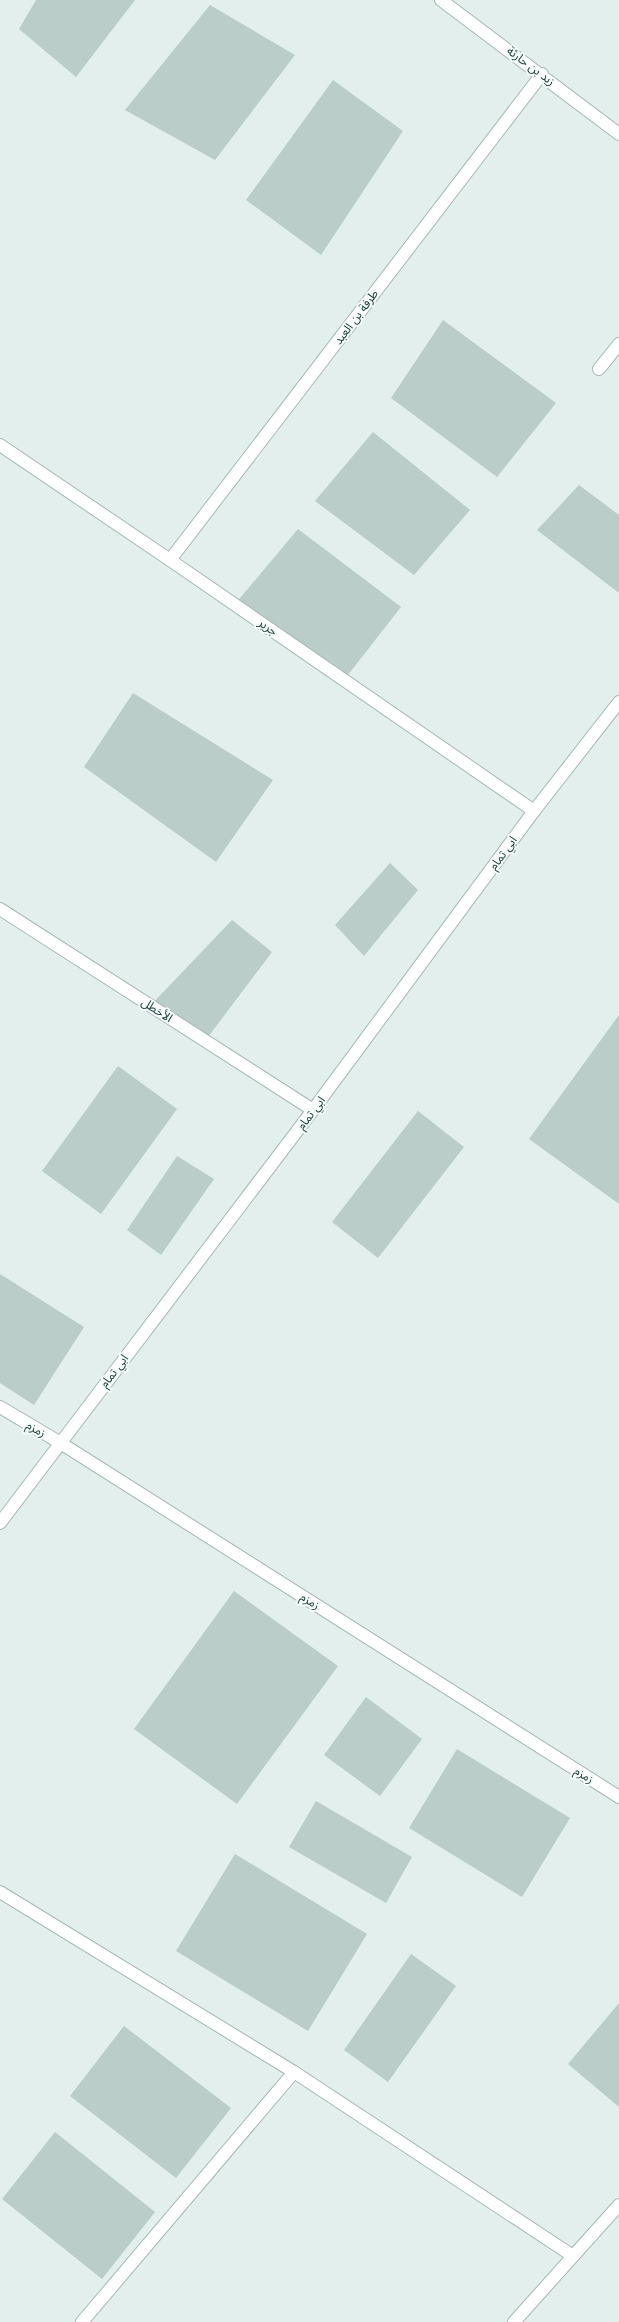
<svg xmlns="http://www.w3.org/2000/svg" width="619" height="2322" font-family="'DM Sans','Noto Sans Arabic',sans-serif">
<rect width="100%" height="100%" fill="#e3efec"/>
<g fill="#bbcdc8">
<path d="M36 0H135L76 77 19 29Z"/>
<path d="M210 5 295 55 215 160 125 110Z"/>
<path d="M333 80 403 131 321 255 246 200Z"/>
<path d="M443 320 556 403 497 477 391 398Z"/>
<path d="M373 432 470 510 414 575 315 501Z"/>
<path d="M579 485 619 515V593L537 530Z"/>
<path d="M298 529 401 607 344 680 235 604Z"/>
<path d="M133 693 273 780 216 862 84 767Z"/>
<path d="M390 863 418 890 364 956 335 925Z"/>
<path d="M232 920 272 952 205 1041 150 1006Z"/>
<path d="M619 1015V1204L529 1139Z"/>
<path d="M118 1066 177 1109 101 1214 42 1171Z"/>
<path d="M418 1111 464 1147 378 1258 332 1222Z"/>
<path d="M177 1156 214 1179 161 1255 127 1230Z"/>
<path d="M0 1274 84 1327 34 1405 0 1383Z"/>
<path d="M234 1591 338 1666 237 1804 134 1729Z"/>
<path d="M366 1697 422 1739 380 1796 324 1755Z"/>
<path d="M457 1749 570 1818 522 1897 409 1828Z"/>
<path d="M316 1801 412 1857 386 1903 289 1847Z"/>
<path d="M235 1854 367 1934 308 2031 176 1951Z"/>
<path d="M411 1954 456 1986 388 2082 344 2050Z"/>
<path d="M619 2003V2107L568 2064Z"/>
<path d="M124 2026 231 2108 176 2178 70 2096Z"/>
<path d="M55 2132 155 2212 102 2279 2 2199Z"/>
</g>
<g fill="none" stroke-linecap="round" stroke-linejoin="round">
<g stroke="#a5b8b5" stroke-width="14">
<g id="minor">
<path d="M441 0 619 134"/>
<path d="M599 369 619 344"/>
<path d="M0 445 170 560 534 811"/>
<path d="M170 560 542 74"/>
<path d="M0 909 313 1110"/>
<path d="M0 1407 59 1442 619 1797"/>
<path d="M0 1523 313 1110 534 811 619 702"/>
<path d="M0 1892 294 2072 573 2256"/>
<path d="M82 2322 294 2072"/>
<path d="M514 2322 619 2205"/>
</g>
</g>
<use href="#minor" stroke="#fff" stroke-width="12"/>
</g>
<g text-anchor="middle" stroke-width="4" stroke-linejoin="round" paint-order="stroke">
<g font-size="12" fill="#204340" stroke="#f5fbf9">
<text transform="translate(531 66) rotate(37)" y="4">زيد بن حارثة</text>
<text transform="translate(356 317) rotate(-53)" y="4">طرفة بن العبد</text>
<text transform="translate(268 627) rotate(35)" y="4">جرير</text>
<text transform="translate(503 853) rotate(-54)" y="4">ابي تمام</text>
<text transform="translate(157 1010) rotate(33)" y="4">الأخطل</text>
<text transform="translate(311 1113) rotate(-53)" y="4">ابي تمام</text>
<text transform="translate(114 1371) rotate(-53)" y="4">ابي تمام</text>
<text transform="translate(36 1429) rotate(30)" y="4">زمزم</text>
<text transform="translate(310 1601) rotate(32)" y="4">زمزم</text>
<text transform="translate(584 1775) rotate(32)" y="4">زمزم</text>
</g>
</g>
</svg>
